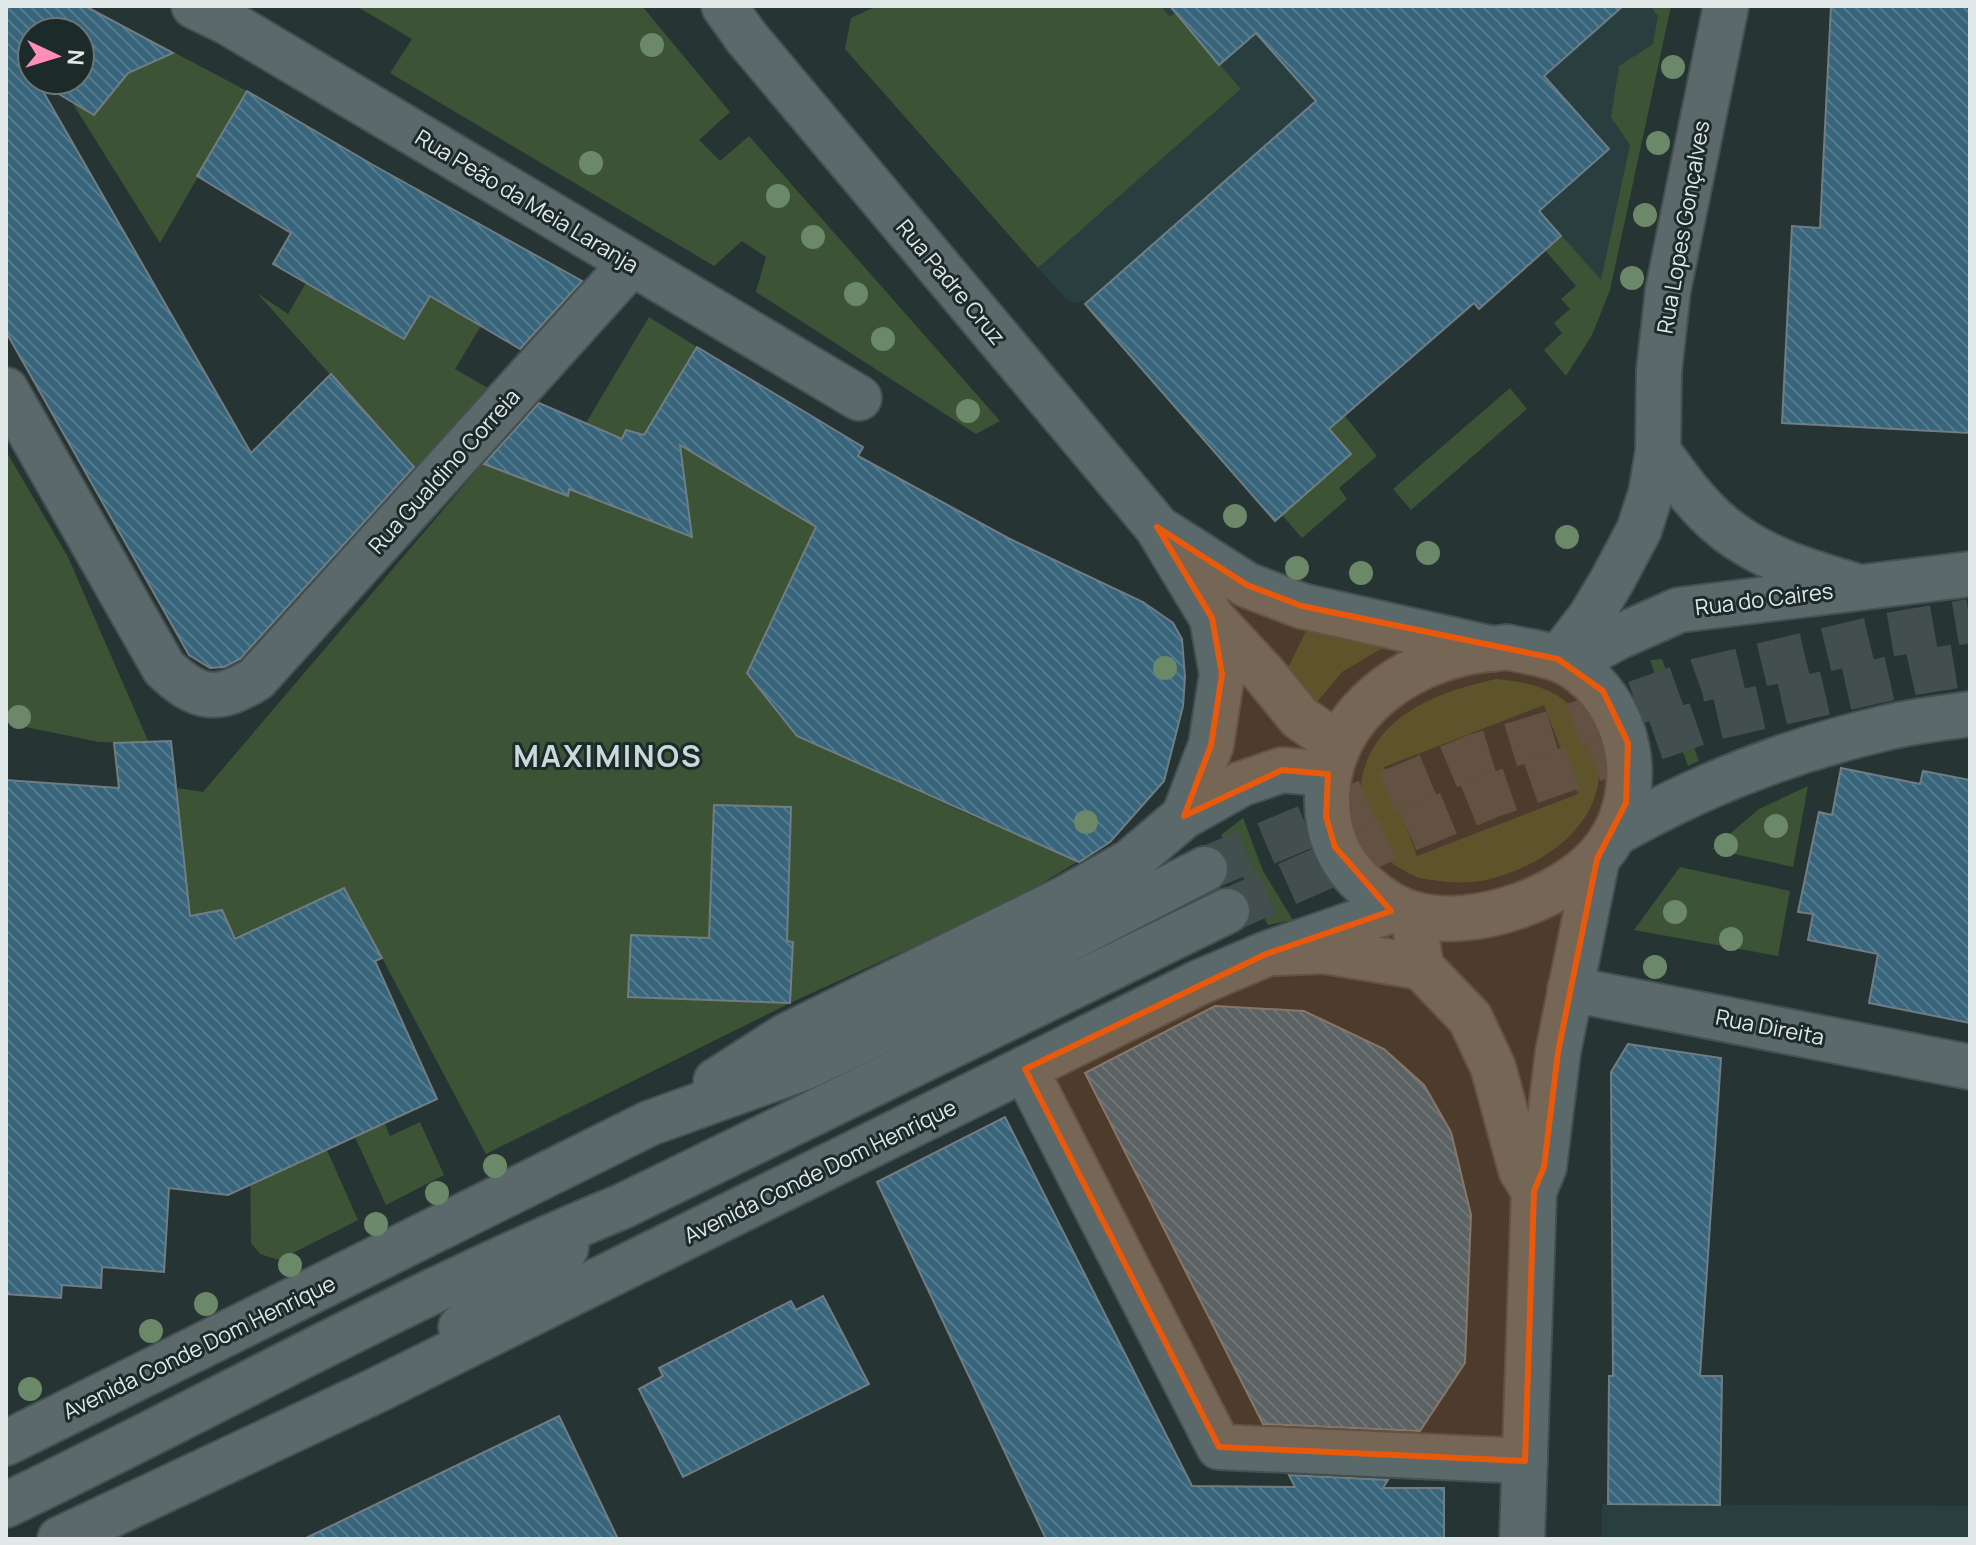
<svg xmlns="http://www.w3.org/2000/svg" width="1976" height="1545" font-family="Manrope,sans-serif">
<defs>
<pattern id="building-back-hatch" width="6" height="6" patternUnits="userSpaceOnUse" patternTransform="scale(2)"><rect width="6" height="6" fill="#38657b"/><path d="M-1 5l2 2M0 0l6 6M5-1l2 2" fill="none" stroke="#547b8e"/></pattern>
</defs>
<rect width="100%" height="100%" fill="#273434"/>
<g fill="#283e3f">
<path d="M1161 6H1671L1601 281 1561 237 1479 309 1473 303 1345 416 1377 456 1339 488 1347 499 1302 538 1282 515 1275 520 1082 300 1077 303 1068 301 1038 268 1241 89 1176 13 1170 17Z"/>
<path d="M1602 1504 1970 1506V1539H1602Z"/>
</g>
<g fill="#3d5335" fill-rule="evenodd">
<path d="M356 6H642L730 112 699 140 720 161 749 136 1000 421 976 434 756 292 766 257 742 241 714 266 390 73 412 39Z"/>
<path d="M877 6H1161L1170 17 1175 13 1241 89 1038 268 845 49 851 18Z"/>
<path d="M1650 6H1671L1610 290 1592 335 1566 376 1544 350 1562 333 1554 323 1570 309 1561 299 1576 286 1545 250 1562 236 1601 280 1630 145 1611 117 1619 66 1653 44 1658 16Z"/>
<path d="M160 45 247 91 160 243 58 80 109 96 128 73 152 62Z"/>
<path d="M306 283 404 339 430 296 481 326 455 369 488 388 415 469 257 293 288 314Z"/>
<path d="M649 317 697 347 680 445 815 527 858 456 1008 538 998 559 831 663 798 737 981 820 997 784 1057 781 1135 813 1110 842 1011 902 790 1003 486 1154 345 888 235 939 222 910 190 916 177 788 203 792 483 463 568 496 586 423ZM626 430 680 445 691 537 599 501Z"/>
<path d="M1510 388 1527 409 1411 510 1393 489Z"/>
<path d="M1345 416 1377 456 1339 488 1347 499 1302 538 1282 515 1350 453 1329 429Z"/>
<path d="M6 451 68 557 149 743 99 742 6 723Z"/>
<path d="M1306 631 1391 643 1342 672 1307 714 1285 674Z"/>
<path d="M1662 659 1699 761 1688 766 1650 660Z"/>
<path d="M1496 679C1515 681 1532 683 1549 691 1592 711 1613 767 1589 810 1570 847 1521 874 1480 881 1462 884 1443 882 1425 879 1415 878 1407 872 1398 867 1352 840 1349 773 1383 734 1411 702 1455 688 1496 679ZM1544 705 1578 794 1417 856 1384 767Z"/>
<path d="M1808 786 1793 867 1712 849 1759 809Z"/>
<path d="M1243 818 1263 871 1293 920 1268 925 1221 835Z"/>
<path d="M1680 867 1790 891 1778 956 1634 930Z"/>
<path d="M420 1122 444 1175 386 1205 355 1137 385 1124 390 1136Z"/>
<path d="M327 1150 358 1220 279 1260 260 1254 251 1243 250 1159 274 1174Z"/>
</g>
<g fill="url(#building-back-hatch)" stroke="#717d84" stroke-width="2" fill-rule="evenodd">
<path d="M6 6H85L173 53 128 73 94 115 37 81 251 453 331 374 414 467 240 659 224 667 210 668 189 655 6 332ZM32 32H80V80H32Z"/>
<path d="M1170 6H1623L1544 76 1609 149 1539 211 1561 236 1479 309 1474 303 1329 429 1351 454 1275 521 1085 304 1316 101 1256 33 1219 65Z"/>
<path d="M1831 6H1970V433L1782 423 1792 226 1820 228Z"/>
<path d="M247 91 373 165 582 281 520 349 430 296 404 339 273 264 291 233 197 176Z"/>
<path d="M697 347 863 447 858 456 1008 538 1143 602 1173 623 1182 639 1185 677 1183 706 1164 781 1110 842 1079 862 797 736 747 673 816 527 680 445 692 537 569 489 568 496 484 464 539 403 622 439 626 430 644 435Z"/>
<path d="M171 741 190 916 222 910 235 939 344 888 382 958 375 961 437 1099 228 1195 169 1188 164 1272 102 1267 101 1288 62 1285 61 1298 6 1294V780L119 788 114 743Z"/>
<path d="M1841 768 1920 784 1923 771 1970 780V1023L1869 1003 1878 954 1808 940 1813 914 1798 912 1819 812 1832 815Z"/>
<path d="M714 805 791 807 787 941 793 942 790 1003 628 997 631 935 709 938Z"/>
<path d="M1215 1006 1304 1011 1384 1049 1424 1085 1451 1132 1471 1215 1465 1363 1420 1431 1263 1424 1085 1073Z"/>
<path d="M1628 1044 1721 1058 1700 1376H1722L1720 1505 1608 1504 1609 1376H1613L1611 1072Z"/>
<path d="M1005 1117 1192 1486 1295 1487 1289 1475 1388 1480 1383 1488H1444V1539H1046L877 1182Z"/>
<path d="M823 1296 869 1384 683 1477 639 1389 663 1376 659 1368 791 1301 796 1310Z"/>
<path d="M559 1416 618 1539H304Z"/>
</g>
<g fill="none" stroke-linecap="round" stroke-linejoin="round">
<g stroke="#434f4f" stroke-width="44" stroke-dasharray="44 22" stroke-linecap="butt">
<path d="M1205 869 1475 756 1554 732 1699 680 1887 635 1970 621"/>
<path d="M1227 911 1408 830 1491 796 1714 718 1914 673 1970 664"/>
</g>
<g stroke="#455051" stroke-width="48">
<g id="minor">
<path d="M194 6 229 23 859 398"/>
<path d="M6 390 164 668C198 700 216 703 256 679L631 264"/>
<path d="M1413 914 1421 967 1470 1018 1493 1067 1521 1170 1534 1191"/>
<path d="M1276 953 1324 951 1421 967"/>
<path d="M1570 989 1970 1067"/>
<path d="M1025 1069 1219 1447 1525 1461"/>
<path d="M1522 1539 1534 1191 1544 1167 1558 1052 1597 859"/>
</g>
</g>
<g stroke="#455051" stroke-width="48">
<g id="tertiary">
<path d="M724 6 746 37 1157 527 1212 618 1264 674 1300 718 1338 744"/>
<path d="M1658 451C1677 477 1697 506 1723 527 1762 559 1811 573 1859 587"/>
<path d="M1164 532 1247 585 1302 606 1493 649"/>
<path d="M1558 659 1591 616 1613 579 1639 530 1651 493 1658 451 1659 371 1668 290 1726 6"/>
<path d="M1184 816 1211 745 1222 674 1212 618"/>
</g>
</g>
<g stroke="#455051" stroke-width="48">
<g id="secondary">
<path d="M1507 647C1528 652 1553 654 1571 665 1631 702 1648 788 1607 846 1571 897 1471 933 1410 913 1390 907 1375 895 1360 881 1335 857 1326 827 1327 794 1331 720 1391 672 1459 654 1474 650 1491 649 1507 647Z"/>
<path d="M1569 664 1616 638 1679 610 1970 574"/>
<path d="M1616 833C1700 785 1791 750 1885 728 1913 721 1942 718 1970 714"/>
<path d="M716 1081 786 1036 1068 897 1130 862 1184 816 1241 784 1282 770 1328 774"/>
<path d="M461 1327 566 1248"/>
<path d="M6 1443 650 1123 806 1067 995 977 1205 869"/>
<path d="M6 1505C212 1406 411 1293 623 1206L1227 911"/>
<path d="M60 1539 375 1391 1200 982 1266 954 1398 908"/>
</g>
</g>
<use href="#minor" stroke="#5b696a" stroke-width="44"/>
<use href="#tertiary" stroke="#5b696a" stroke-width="44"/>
<use href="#secondary" stroke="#5b696a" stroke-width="44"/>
</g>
<g fill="#6b8868">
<circle cx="652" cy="45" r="12"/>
<circle cx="1673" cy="67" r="12"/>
<circle cx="1658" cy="143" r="12"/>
<circle cx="591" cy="163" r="12"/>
<circle cx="778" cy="196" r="12"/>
<circle cx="1645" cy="215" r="12"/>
<circle cx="813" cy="237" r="12"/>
<circle cx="1632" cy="278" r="12"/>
<circle cx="856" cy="294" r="12"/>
<circle cx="883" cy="339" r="12"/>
<circle cx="968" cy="411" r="12"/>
<circle cx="1235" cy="516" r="12"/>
<circle cx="1567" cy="537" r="12"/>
<circle cx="1428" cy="553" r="12"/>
<circle cx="1297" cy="568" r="12"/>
<circle cx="1361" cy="573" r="12"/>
<circle cx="1165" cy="668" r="12"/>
<circle cx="19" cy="717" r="12"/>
<circle cx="1086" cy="822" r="12"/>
<circle cx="1776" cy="826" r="12"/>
<circle cx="1726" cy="845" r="12"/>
<circle cx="1675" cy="912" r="12"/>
<circle cx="1731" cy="939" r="12"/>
<circle cx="1655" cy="967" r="12"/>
<circle cx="495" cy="1166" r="12"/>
<circle cx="437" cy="1193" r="12"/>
<circle cx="376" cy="1224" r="12"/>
<circle cx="290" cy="1265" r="12"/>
<circle cx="206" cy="1304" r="12"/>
<circle cx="151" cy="1331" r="12"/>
<circle cx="30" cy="1389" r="12"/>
</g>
<path fill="#e8590c" fill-opacity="0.2" stroke="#e8590c" stroke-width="6" stroke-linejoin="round" d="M1157 527 1247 585 1302 606 1558 659 1603 691 1628 743 1626 803 1597 859 1558 1052 1544 1167 1534 1191 1525 1461 1219 1447 1025 1069 1266 954 1391 911 1335 847 1326 817 1328 774 1282 770 1184 816 1211 745 1222 674 1212 618Z"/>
<g text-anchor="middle" stroke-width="6" stroke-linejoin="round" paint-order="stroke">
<g font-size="22" fill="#e0e8e8" stroke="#1d2a2a">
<text transform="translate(527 201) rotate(31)" y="8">Rua Peão da Meia Laranja</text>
<text transform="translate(1683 227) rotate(-80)" y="8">Rua Lopes Gonçalves</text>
<text transform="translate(951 282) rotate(50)" y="8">Rua Padre Cruz</text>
<text transform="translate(444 471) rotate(-48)" y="8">Rua Gualdino Correia</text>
<text transform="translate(1764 599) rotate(-7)" y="8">Rua do Caires</text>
<text transform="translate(1770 1027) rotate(11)" y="8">Rua Direita</text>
<text transform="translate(820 1171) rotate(-26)" y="8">Avenida Conde Dom Henrique</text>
<text transform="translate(199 1347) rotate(-26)" y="8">Avenida Conde Dom Henrique</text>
</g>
<g font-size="30" font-weight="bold" letter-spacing="2" fill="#cadadb" stroke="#1d2a2a">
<text x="608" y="767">MAXIMINOS</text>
</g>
</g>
<rect width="1976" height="1545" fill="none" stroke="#e0e8e8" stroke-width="16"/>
<g transform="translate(56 56) rotate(94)"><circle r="38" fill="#1d2a2a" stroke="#6b7676" stroke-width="2"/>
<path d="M0-6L14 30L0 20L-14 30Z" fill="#ff8eb9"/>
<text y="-12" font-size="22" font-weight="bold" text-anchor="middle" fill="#e0e8e8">N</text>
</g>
</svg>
